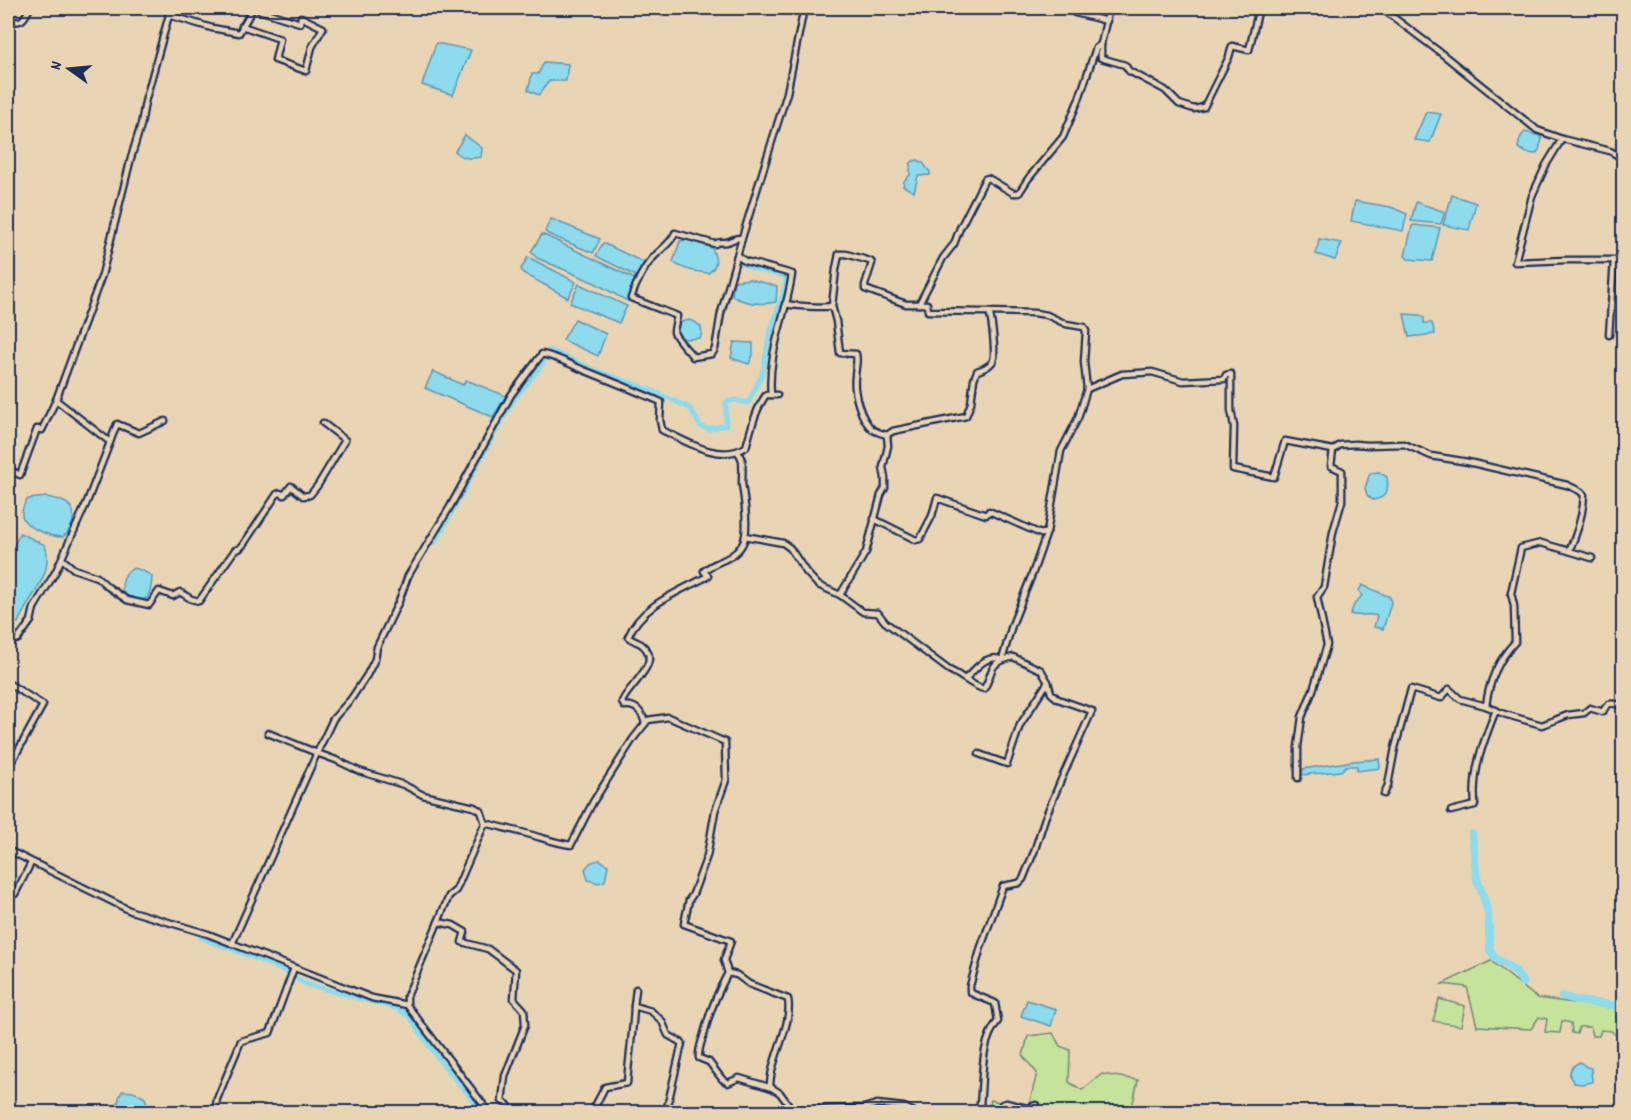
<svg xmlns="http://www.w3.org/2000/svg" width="1631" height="1120" font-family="Dekko,sans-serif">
<rect width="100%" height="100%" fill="#e9d5b3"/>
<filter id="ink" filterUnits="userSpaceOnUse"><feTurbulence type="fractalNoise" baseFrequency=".0167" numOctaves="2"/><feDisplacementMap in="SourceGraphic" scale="12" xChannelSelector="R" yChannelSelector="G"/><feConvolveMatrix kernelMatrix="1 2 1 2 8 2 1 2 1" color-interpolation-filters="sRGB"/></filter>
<g filter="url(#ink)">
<g fill="#c5e39b" stroke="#70897c" stroke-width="1.5">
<path d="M1491 961 1537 998 1618 1009 1623 1021V1041L1611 1031 1601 1030 1599 1036H1592L1590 1027H1579L1577 1034 1572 1033 1571 1023 1562 1021 1560 1033 1545 1032 1547 1019 1539 1017 1531 1029 1477 1026 1467 987 1442 984Z"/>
<path d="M1439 999 1465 1006 1461 1026 1433 1021Z"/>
<path d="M1053 1033 1060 1046 1070 1050 1069 1082 1082 1090 1102 1074 1138 1080 1131 1112H988L991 1100 1028 1109 1037 1073 1023 1056 1028 1036Z"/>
</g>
<g fill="#8ddbed" stroke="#5f96b4" stroke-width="1.5">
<path d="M436 43 471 50 453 95 422 85Z"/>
<path d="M544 62 568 64 566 81H549L539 95 528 90 532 74H538Z"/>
<path d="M1426 112 1441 114 1430 142 1414 140Z"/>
<path d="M1525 132 1540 136 1542 139 1539 150 1536 154 1527 153 1518 148C1519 142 1519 137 1525 132Z"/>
<path d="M465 135 482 148 481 157C471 159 462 159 455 151Z"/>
<path d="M918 160 923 163 930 172V175L918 176 914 192 903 186 904 181 910 175V164L913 161Z"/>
<path d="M1452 195 1476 203 1469 230 1443 225Z"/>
<path d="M1355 201 1391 207 1407 214 1403 231 1351 221Z"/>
<path d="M1416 202 1445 212 1441 224 1411 221Z"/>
<path d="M551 219 600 239 593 253 548 234 545 231Z"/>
<path d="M1414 225 1440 228 1432 261 1408 259 1405 256 1412 226Z"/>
<path d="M542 234 635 279 627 301 595 283 537 258 531 252Z"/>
<path d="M1319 239 1342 243 1335 260 1316 254Z"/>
<path d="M688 240 712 248C716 258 719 266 708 273 695 272 683 270 673 262L680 241Z"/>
<path d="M603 243 645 263 636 276 596 256Z"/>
<path d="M528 257 576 282 568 298 523 273 521 269Z"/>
<path d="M749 279 777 286 776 302C761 305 746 304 732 296L734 281Z"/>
<path d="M579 284 627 306 619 323 570 303Z"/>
<path d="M1404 314 1420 315 1424 318V323H1432L1435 334 1409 337Z"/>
<path d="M575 319 606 334 598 356 563 340Z"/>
<path d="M689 320 695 322 701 327 702 333 700 338 686 339 678 336 677 330 681 322Z"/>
<path d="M734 342 753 343V355L749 364 731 358Z"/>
<path d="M433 371 463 385 466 380 506 396 493 417 425 388Z"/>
<path d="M1379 472 1387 477C1389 490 1387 498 1373 500L1367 495 1365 488 1370 473Z"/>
<path d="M46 497C53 498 60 499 66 503 79 511 73 529 63 537 51 537 21 527 22 513 22 508 25 502 28 499Z"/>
<path d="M20 533 45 545C55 575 28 597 18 623L10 620 8 618V559Z"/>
<path d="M134 568 143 571 152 576C152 585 151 591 147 598 137 603 130 598 122 592 122 582 123 572 134 568Z"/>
<path d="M1362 585 1390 597 1391 603 1383 629 1374 627 1377 616C1365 612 1361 618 1350 614L1355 603 1362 596 1359 591Z"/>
<path d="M1379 759 1380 768 1357 771V766H1346L1341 771 1302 775 1303 769 1353 761Z"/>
<path d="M600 860 608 865 605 881 598 883 588 880 585 869C590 863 591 861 600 860Z"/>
<path d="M1027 1000 1056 1009 1051 1026 1021 1016Z"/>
<path d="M1580 1062 1587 1067 1591 1068 1592 1082 1582 1084 1574 1083 1570 1077C1569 1070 1572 1065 1580 1062Z"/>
<path d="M122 1091 135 1092 145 1098 147 1103 145 1112H122C116 1107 118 1098 122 1091Z"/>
</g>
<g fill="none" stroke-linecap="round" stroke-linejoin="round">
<g stroke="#8ddbed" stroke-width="5">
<path d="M435 542C461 496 485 449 512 403 524 384 541 371 550 350L592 369 646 388 690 408 700 426 708 429 726 425V402L735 400 748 403 762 374 770 333 786 284 785 276 754 269 742 264"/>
<path d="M201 938 247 955 285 971 306 984 396 1008 410 1017 440 1061 472 1099 480 1112"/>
</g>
<g stroke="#8ddbed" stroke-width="8">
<path d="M1472 834 1477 880 1483 895 1488 913 1490 950 1496 959 1507 965 1516 972 1523 983"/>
<path d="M1562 996 1578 1001 1612 1005 1620 1008 1624 1017"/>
</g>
<g stroke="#1b2f5e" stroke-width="9">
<g id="minor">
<path d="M1077 8 1075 13 1107 21"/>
<path d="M1381 8 1441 53 1537 130 1562 139 1610 151 1624 159"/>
<path d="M169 15 212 28 239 33 253 8"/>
<path d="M8 20C23 24 23 20 30 8"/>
<path d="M242 26 280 39 275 60 306 71 312 47 323 28 301 17 300 23 259 10 257 8"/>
<path d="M1101 44V58L1125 65 1129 71 1165 90 1179 104 1194 109 1204 107 1229 57 1232 46 1249 50 1259 8"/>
<path d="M1562 139 1546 165 1532 196 1515 262 1566 260H1614L1609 335"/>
<path d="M742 238C735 237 732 241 726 242 721 243 719 241 715 244L675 233C671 244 659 250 652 259 642 270 636 284 631 298L677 316C676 321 674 328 674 332 675 338 689 351 693 357L712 354 715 349 721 313 742 238 787 93 804 8"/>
<path d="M737 256 745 261 792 274C787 314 767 352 771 395"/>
<path d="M785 304C795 306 823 308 832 306"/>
<path d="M919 304 943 258 954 244 960 228 985 179 988 178 1013 193H1019L1028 179 1063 137 1079 99 1096 48 1101 44 1109 8"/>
<path d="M1087 389 1122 374 1139 373 1152 372 1183 381 1224 379 1226 375 1231 374V410L1234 426 1233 469 1274 477 1285 441 1333 450 1340 445 1355 444 1368 445 1404 444 1431 456 1468 462 1567 485 1580 491 1584 495C1583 514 1577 534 1569 551L1541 543 1521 548 1511 593 1514 606 1515 642C1498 660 1489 680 1486 706"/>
<path d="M56 400 110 442"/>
<path d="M887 435 893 431 966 416 971 403 974 379 977 371C983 369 989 367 993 361 996 353 992 321 989 312"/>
<path d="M8 469 20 475 37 429 42 430 56 400 102 275 131 158 141 125 145 102 169 15 166 8"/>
<path d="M874 519 916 540 920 539 932 516 937 498 986 515 989 511 1041 534 1047 532"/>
<path d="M745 536 783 543 790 548 806 572 818 585 840 595 863 612 878 613 885 622 949 670C961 675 972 686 984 689 995 670 986 664 1013 657L1041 670 1048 682 1051 693 1058 699 1092 711 1061 780 1045 818 1034 852 1023 879 1019 883 1003 886 981 947 970 986V991L973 994 995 1003 998 1021C978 1045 984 1083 979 1112"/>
<path d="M1569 551 1592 558"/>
<path d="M62 559 74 569 97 577 108 587 127 600 149 605 159 591 173 596 180 592 191 599 199 601 235 550 239 549 243 545 277 494 280 493 284 495 291 486 303 496 310 495 318 485 345 440 323 423"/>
<path d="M840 595 866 552 881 495 885 488V478L883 467 888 446 887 435C883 434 877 432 873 430 861 420 853 393 855 377 855 369 858 362 856 354L840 353 836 321 832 306 836 269 839 254H846L870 261 872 263 865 285V289L906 304H927L928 311 1034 313 1047 315 1066 324 1084 327 1086 331 1084 362 1087 389 1078 418 1061 451 1047 532 1033 572 1012 625 1002 660C986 653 976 669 966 678"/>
<path d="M8 643 18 639 31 621 34 608 56 571 87 502 117 424 139 433 165 421"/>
<path d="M8 683 43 705 8 769"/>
<path d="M645 724C643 713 636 704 624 706L622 702C628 685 665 662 641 644 637 642 632 640 628 637 641 605 679 592 708 576L704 571C714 561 732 561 742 545 750 533 744 498 742 484 742 476 743 468 742 460 741 457 740 455 738 452"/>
<path d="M979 754 1007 764 1020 725 1048 682"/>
<path d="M1298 778V747L1302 717 1313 690 1327 645 1317 597 1324 587 1333 532 1342 501V471L1331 466 1333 450"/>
<path d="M1384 794 1388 785 1395 748 1411 689 1441 698 1449 689 1460 699 1486 706 1504 714 1542 725 1568 715 1584 713 1590 708 1603 712C1608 700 1612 704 1624 705"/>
<path d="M1451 811 1475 805C1472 769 1483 743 1496 710"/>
<path d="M485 823C500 827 514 830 528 834 543 838 556 843 571 845L593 802 633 739 648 720 668 717 725 742 726 780 715 811 707 856 693 894 689 900 684 924 731 941 724 960 728 973C717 993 711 1008 705 1030 703 1040 698 1047 699 1058L709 1062 722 1079 728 1083 739 1078 772 1088 780 1093 794 1112"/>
<path d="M8 850 131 911 208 934 372 998 407 1005 489 1112"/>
<path d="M8 896 15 894 31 863"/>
<path d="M438 922 453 925 465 932 462 942 488 949 516 970 514 999 524 1010 525 1025 505 1076 502 1101 508 1105 506 1112"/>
<path d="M232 944 317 753 268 733"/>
<path d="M728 973 737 975 749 984 788 999C793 1026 770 1058 770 1087"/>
<path d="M636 989 634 1006 651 1011 662 1021 668 1035 682 1043 666 1112"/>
<path d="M407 1005V996L449 896 456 890 485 823 481 811 474 807 423 795 404 785 359 771 336 760 317 753 333 719 351 699 367 675 375 659 377 647 399 601 408 576 450 507 511 395 542 354C558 357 571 365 586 371 611 381 636 391 661 402L660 420 662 430C687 442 720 463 746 447 751 430 755 410 766 395H777"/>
<path d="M1002 1104 1006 1103 1027 1108 1036 1105 1034 1112"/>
<path d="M215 1112 217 1099 241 1041 270 1033 294 968"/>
<path d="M592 1112 605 1087 627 1083C629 1057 633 1032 634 1006"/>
<path d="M808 1112 826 1109 864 1108 877 1104 904 1107 914 1112"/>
</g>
</g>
<use href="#minor" stroke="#e9d5b3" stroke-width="4.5"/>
</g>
</g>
<rect width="1631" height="1120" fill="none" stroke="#e9d5b3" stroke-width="30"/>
<rect x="15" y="15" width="1601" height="1090" fill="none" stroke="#1b2f5e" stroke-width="2" filter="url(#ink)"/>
<g transform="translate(69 69) rotate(285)" stroke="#e9d5b3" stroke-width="4.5" paint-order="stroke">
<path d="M0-4.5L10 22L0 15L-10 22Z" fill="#1b2f5e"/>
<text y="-9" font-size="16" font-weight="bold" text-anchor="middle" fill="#1b2f5e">N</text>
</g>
</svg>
